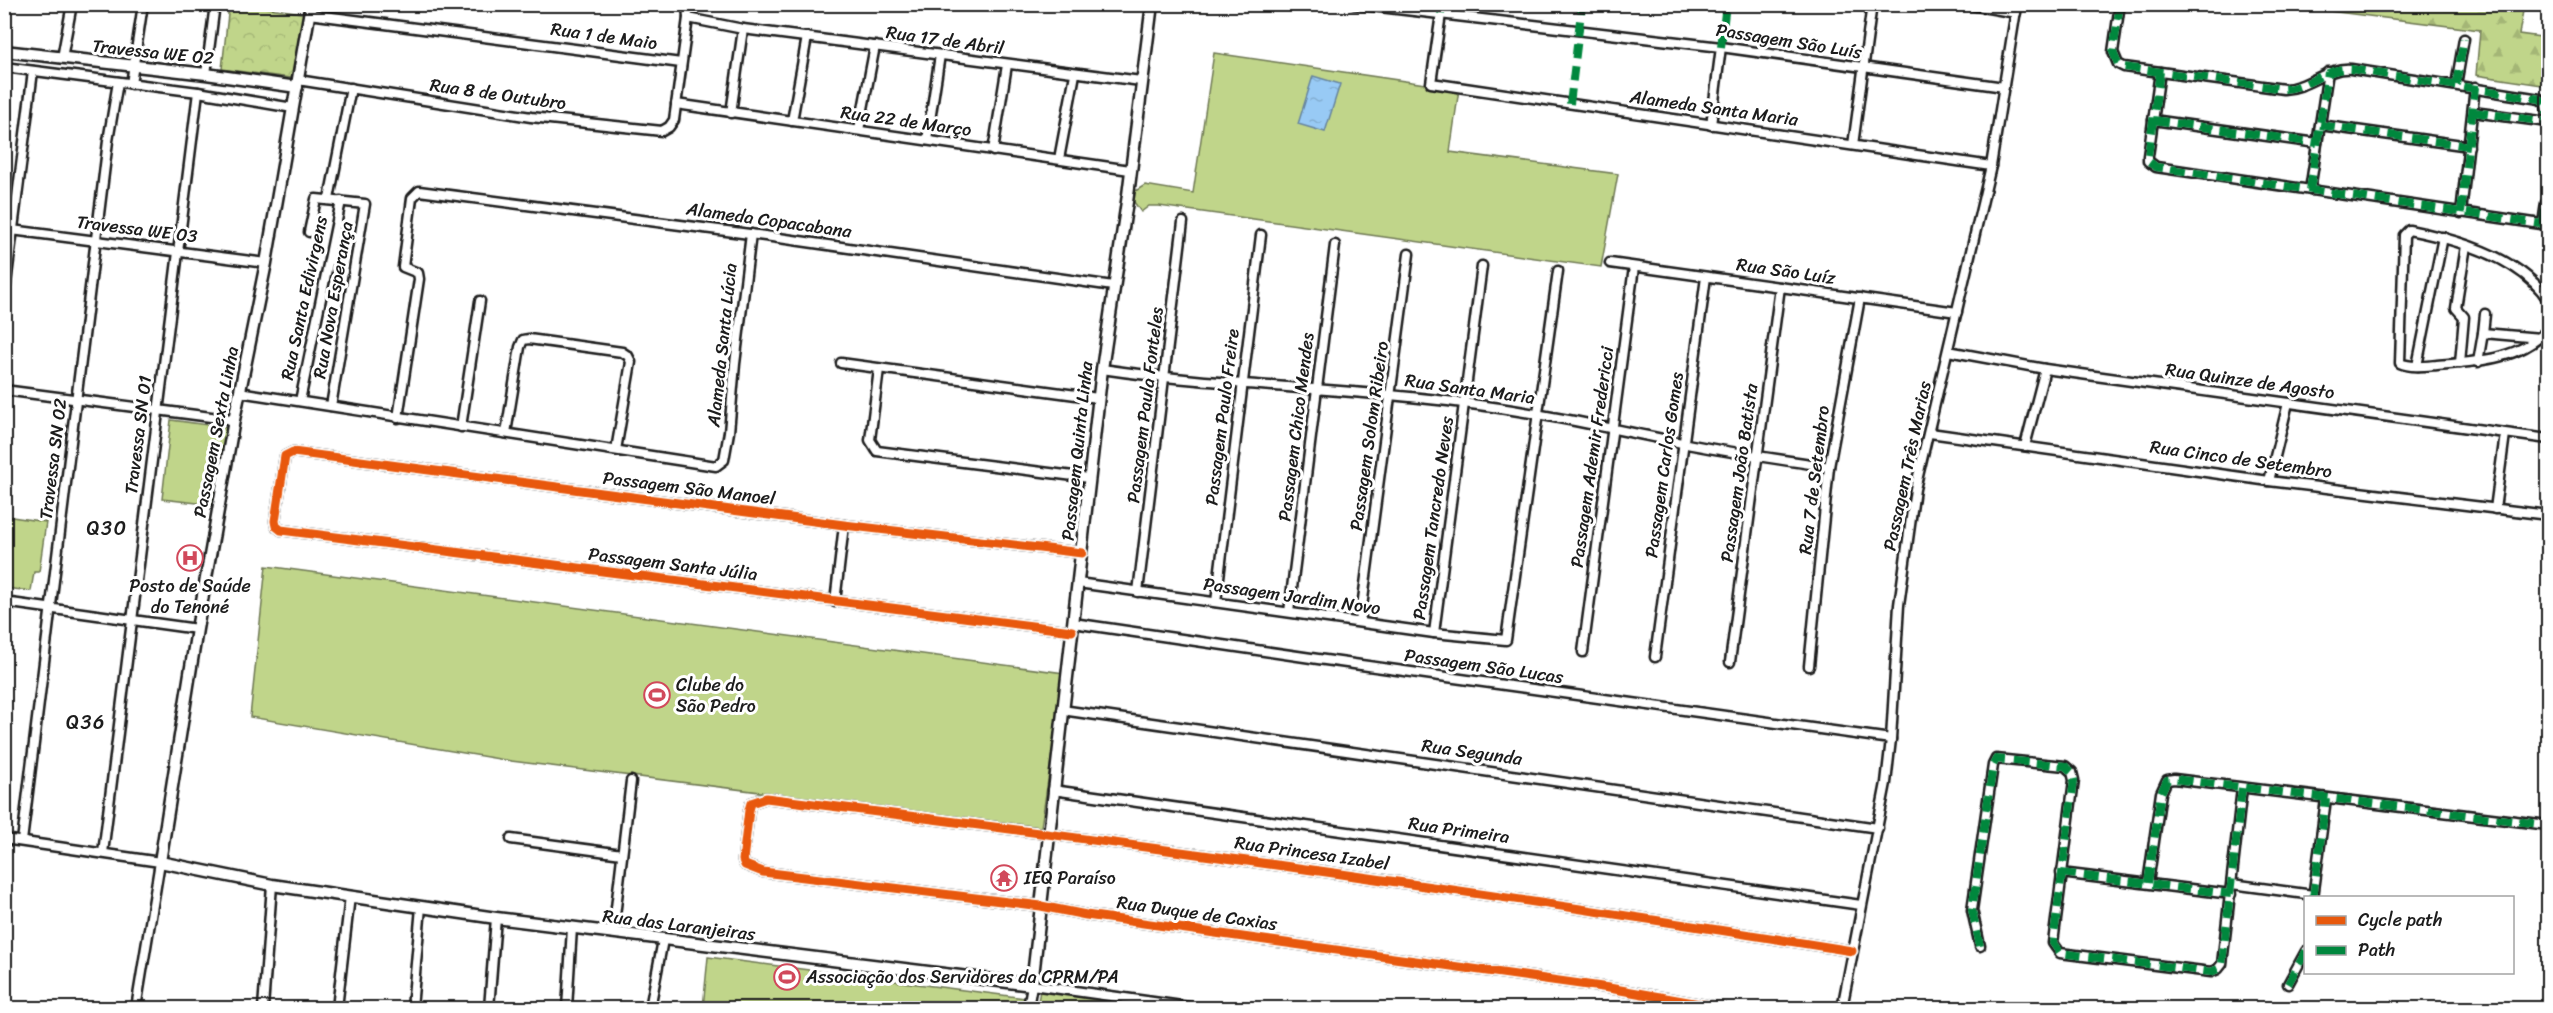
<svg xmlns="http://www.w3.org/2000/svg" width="2553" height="1013" font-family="Sriracha,sans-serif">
<defs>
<pattern id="forest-firs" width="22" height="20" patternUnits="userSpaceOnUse" patternTransform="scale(1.5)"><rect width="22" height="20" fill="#c0d58a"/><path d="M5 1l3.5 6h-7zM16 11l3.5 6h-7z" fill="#a4b676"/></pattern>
<pattern id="park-crowns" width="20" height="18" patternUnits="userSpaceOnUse" patternTransform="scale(1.5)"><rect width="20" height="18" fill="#c0d58a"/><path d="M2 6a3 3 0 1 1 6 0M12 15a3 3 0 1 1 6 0" fill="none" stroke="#a4b676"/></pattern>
<pattern id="water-ripples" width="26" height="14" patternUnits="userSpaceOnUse" patternTransform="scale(1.5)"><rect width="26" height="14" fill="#98caf5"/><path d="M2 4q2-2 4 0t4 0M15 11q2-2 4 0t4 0" fill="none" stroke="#82add1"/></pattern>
</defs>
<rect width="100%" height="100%" fill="#fff"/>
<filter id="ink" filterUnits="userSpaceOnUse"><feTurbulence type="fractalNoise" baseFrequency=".0167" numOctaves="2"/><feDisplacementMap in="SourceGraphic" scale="12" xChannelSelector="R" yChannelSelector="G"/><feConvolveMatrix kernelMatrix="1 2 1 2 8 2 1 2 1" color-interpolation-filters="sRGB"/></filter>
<g filter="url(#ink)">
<g fill="#c0d58a" stroke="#6e7853" stroke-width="1.5">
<path d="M1214 53 1459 89 1450 152 1618 174 1601 267 1159 206H1149L1141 212 1129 195 1145 185 1193 193Z"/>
<path d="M171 420 230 428 215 505 162 499Z"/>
<path d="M5 516 46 522 39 572H34L31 591 5 588Z"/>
<path d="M266 566 1064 673 1041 827 511 761 250 717Z"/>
<path d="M708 957 1025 998 1024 1008H703Z"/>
<path d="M1041 984 1206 1008H1037Z"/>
</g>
<path fill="url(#forest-firs)" stroke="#6e7853" stroke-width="1.5" d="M2281 5H2524L2519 34 2548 38V86L2476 75 2480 30Z"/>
<path fill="url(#park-crowns)" stroke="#6e7853" stroke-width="1.5" d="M229 5H250L307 14 298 79 222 69Z"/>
<path fill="url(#water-ripples)" stroke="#66849e" stroke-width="1.5" d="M1313 76 1340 84 1325 132 1298 124Z"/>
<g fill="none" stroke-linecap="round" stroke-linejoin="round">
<g stroke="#1c1c1c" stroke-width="13">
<g id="minor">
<path d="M1354 4 1721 47 2004 87"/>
<path d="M1966 4 2016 13"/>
<path d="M2120 4 2113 52 2118 64 2124 67 2284 89C2309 88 2326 67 2351 69L2540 99 2546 104 2548 117"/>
<path d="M309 14 681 63"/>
<path d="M1441 14 1431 83 1991 166"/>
<path d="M688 18 743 29 1141 81"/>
<path d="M62 58 72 4"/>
<path d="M4 67 198 92 293 108"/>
<path d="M2160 72 2148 156V161L2156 167 2548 225"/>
<path d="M206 74 215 4"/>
<path d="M298 80 531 117 662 131 669 127 674 120 688 18 687 4"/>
<path d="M131 84 143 4"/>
<path d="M2456 85 2464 39"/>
<path d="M676 104 1130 170"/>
<path d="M2473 112 2548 122"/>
<path d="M731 113 743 29"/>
<path d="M2153 120 2317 143"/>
<path d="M792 121 807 37"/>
<path d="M1711 125 1721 47"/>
<path d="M2320 125 2469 146"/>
<path d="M859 130 875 46"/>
<path d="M927 140 940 55"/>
<path d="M1853 145 1872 4"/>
<path d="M993 151 1007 65"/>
<path d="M1059 159 1075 74"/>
<path d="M2310 190 2328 72"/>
<path d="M329 199 351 88"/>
<path d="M2461 213 2475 87"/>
<path d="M2543 224 2546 203 2548 201"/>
<path d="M4 229 266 263"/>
<path d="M309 232 316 199 365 204 331 406"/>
<path d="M1610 263 1957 312"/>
<path d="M4 300 33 71"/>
<path d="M2548 300C2522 258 2455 239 2409 230L2404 235 2400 363C2411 368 2425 366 2437 365 2475 362 2521 360 2548 329"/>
<path d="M2483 333 2485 314"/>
<path d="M1948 351 2045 369 2548 439"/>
<path d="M2478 362 2483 333 2540 338"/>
<path d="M841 363 1098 398"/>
<path d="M2460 363 2464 317 2456 308 2466 246"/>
<path d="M2417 366 2443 237"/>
<path d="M879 369 870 440 877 451 1089 478"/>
<path d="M1102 369C1222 387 1343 387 1463 403 1537 412 1609 428 1682 443 1731 453 1780 459 1829 467"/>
<path d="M4 390 234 420"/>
<path d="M239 392 716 466 724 460 729 432 735 364 751 234"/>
<path d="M300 401 341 201"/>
<path d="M398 418 419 279 418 273 403 267 412 198 419 191 765 236 1113 286"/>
<path d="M461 427 480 301"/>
<path d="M506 433 520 347 523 340 529 339 622 352 628 356 631 362 616 450"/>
<path d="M1930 433 2269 481 2548 515"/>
<path d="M2025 446 2045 369"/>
<path d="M2269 481 2288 403"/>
<path d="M2495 509 2505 434"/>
<path d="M1078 583 1434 633 1506 640 1558 271"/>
<path d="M1138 592 1183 222"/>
<path d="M4 602 197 629"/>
<path d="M835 602 844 525"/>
<path d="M1216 602 1261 235"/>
<path d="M1289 612 1335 245"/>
<path d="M1360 622 1409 254"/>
<path d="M1073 623 1318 659 1891 739"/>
<path d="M1072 631 281 530 276 526 275 521 285 456 293 452 844 525 1082 553"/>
<path d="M1434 633 1482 266"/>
<path d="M1583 652 1634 267"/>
<path d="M1655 657 1706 277"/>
<path d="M1730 662 1780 287"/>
<path d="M1809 666 1829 467 1860 298"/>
<path d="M1062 710 1878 828"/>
<path d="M1053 790 1861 905"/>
<path d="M4 839 160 862 136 1008"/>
<path d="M511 839 622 854"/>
<path d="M22 841 108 141 118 82"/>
<path d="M103 853 198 92"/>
<path d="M2061 873 2231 894"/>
<path d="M2148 883 2161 793 2167 780 2174 779 2548 825"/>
<path d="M2232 884 2313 895"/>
<path d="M2313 898 2326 799"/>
<path d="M613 933 631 781"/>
<path d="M1980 946 1972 910 1993 765 1996 759 2065 766 2072 772 2074 780 2053 943 2060 953 2211 972 2218 969 2222 964 2242 788"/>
<path d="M2288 984 2306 951"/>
<path d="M263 1008 272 885"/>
<path d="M337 1008 350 896"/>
<path d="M412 1008 421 907"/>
<path d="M489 1008 496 918"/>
<path d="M567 1008 572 928"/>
<path d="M650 1008 663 940"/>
<path d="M1028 1008 1032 985 1196 1008"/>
<path d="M1722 1008 1609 988 1086 915 1041 906 763 872 745 865 743 860 749 810 751 803 766 798C1129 843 1491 893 1852 951"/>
<path d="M1842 1008 1886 783 1891 739 1899 605 1915 489 1991 166 2017 4"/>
</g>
</g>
<g stroke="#1c1c1c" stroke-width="15">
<g id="tertiary">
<path d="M311 4 266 263 234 420 197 629 160 862 272 885 496 918 1032 985 1102 369 1128 195 1152 4"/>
<path d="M4 51 206 74 297 87"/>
</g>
</g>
<use href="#minor" stroke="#fff" stroke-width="8"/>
<use href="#tertiary" stroke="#fff" stroke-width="10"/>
<g stroke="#00873e" stroke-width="8" stroke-dasharray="15 8" stroke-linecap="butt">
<path d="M2120 4 2113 52 2118 64 2124 67 2284 89C2309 88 2326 67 2351 69L2540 99 2546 104 2548 117"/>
<path d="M1441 14 1442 4"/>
<path d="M1721 47 1726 4"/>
<path d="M2160 72 2148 156V161L2156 167 2548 225"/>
<path d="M2456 85 2464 39"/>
<path d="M1570 104 1582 4"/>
<path d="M2473 112 2548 122"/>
<path d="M2153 120 2317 143"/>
<path d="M2320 125 2469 146"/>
<path d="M2310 190 2328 72"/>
<path d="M2461 213 2475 87"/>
<path d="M2543 224 2546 203 2548 201"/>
<path d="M2061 873 2231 894"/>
<path d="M2148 883 2161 793 2167 780 2174 779 2548 825"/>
<path d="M2313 898 2326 799"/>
<path d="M1980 946 1972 910 1993 765 1996 759 2065 766 2072 772 2074 780 2053 943 2060 953 2211 972 2218 969 2222 964 2242 788"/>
<path d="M2288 984 2306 951"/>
</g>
<g stroke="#fff" stroke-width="13">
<g id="cycleway">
<path d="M1072 631 281 530 276 526 275 521 285 456 293 452 844 525 1082 553"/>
<path d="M1722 1008 1609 988 1086 915 1041 906 763 872 745 865 743 860 749 810 751 803 766 798C1129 843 1491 893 1852 951"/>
</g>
</g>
<use href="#cycleway" stroke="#e8590c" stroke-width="9"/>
</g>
</g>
<defs>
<g id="hospital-ring" transform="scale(1.35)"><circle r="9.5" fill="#fff" stroke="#d1495b" stroke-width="1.5"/><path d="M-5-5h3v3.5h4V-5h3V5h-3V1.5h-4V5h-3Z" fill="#d1495b"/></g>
<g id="stadium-ring" transform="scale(1.35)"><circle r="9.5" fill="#fff" stroke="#d1495b" stroke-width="1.5"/><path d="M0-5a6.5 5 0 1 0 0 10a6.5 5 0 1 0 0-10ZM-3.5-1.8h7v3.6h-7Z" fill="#d1495b"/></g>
<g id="temple-ring" transform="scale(1.35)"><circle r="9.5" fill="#fff" stroke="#d1495b" stroke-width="1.5"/><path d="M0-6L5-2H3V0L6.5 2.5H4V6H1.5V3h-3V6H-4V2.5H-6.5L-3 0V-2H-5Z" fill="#d1495b"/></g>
</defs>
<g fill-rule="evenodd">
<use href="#hospital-ring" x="190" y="558"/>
<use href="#stadium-ring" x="657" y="695"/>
<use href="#temple-ring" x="1004" y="878"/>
<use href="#stadium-ring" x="787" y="977"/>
</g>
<g text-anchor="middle" stroke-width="6" stroke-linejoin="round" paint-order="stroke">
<g font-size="18" fill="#1c1c1c" stroke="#fff">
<text transform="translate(604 36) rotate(8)" y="6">Rua 1 de Maio</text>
<text transform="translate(945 40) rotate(8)" y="6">Rua 17 de Abril</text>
<text transform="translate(1789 41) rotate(9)" y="6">Passagem São Luís</text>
<text transform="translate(153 52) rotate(6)" y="6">Travessa WE 02</text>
<text transform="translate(498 94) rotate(8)" y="6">Rua 8 de Outubro</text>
<text transform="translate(1714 108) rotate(8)" y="6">Alameda Santa Maria</text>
<text transform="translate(906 121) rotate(8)" y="6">Rua 22 de Março</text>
<text transform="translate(769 220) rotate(8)" y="6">Alameda Copacabana</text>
<text transform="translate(137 229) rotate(7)" y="6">Travessa WE 03</text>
<text transform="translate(1786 271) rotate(8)" y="6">Rua São Luíz</text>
<text transform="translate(304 298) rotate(-78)" y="6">Rua Santa Edivirgens</text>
<text transform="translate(333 300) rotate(-80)" y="6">Rua Nova Esperança</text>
<text transform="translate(722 345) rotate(-84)" y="6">Alameda Santa Lúcia</text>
<text transform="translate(2250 381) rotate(8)" y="6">Rua Quinze de Agosto</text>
<text transform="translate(1470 389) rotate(8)" y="6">Rua Santa Maria</text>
<text transform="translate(1145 405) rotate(-83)" y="6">Passagem Paula Fonteles</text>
<text transform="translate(1222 417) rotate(-83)" y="6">Passagem Paulo Freire</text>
<text transform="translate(1296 427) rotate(-83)" y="6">Passagem Chico Mendes</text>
<text transform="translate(216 432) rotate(-79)" y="6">Passagem Sexta Linha</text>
<text transform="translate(138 435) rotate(-83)" y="6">Travessa SN 01</text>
<text transform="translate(1369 436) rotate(-82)" y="6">Passagem Solom Ribeiro</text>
<text transform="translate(1077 451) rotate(-84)" y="6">Passagem Quinta Linha</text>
<text transform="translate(1592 457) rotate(-82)" y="6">Passagem Ademir Fredericci</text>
<text transform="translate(53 459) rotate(-83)" y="6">Travessa SN 02</text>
<text transform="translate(2241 459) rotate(8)" y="6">Rua Cinco de Setembro</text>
<text transform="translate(1664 465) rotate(-82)" y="6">Passagem Carlos Gomes</text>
<text transform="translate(1907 466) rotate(-78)" y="6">Passagem Três Marias</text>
<text transform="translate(1739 473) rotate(-82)" y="6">Passagem João Batista</text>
<text transform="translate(1814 480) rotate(-83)" y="6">Rua 7 de Setembro</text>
<text transform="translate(689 488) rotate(7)" y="6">Passagem São Manoel</text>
<text transform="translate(1433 518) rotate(-82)" y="6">Passagem Tancredo Neves</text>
<text transform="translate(673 564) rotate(7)" y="6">Passagem Santa Júlia</text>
<text transform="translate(1292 596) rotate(8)" y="6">Passagem Jardim Novo</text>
<text transform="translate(1484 666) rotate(8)" y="6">Passagem São Lucas</text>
<text transform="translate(1472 752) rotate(8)" y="6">Rua Segunda</text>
<text transform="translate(1459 830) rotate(8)" y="6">Rua Primeira</text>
<text transform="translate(1312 853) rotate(8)" y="6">Rua Princesa Izabel</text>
<text transform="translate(1197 913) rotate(8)" y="6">Rua Duque de Caxias</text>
<text transform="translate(679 925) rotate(7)" y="6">Rua das Laranjeiras</text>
</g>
<g font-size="18" fill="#1c1c1c" stroke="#fff" text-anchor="start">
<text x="190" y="592" text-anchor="middle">Posto de Saúde<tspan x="190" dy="21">do Tenoné</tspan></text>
<text x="676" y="691">Clube do<tspan x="676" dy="21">São Pedro</tspan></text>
<text x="1024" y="884">IEQ Paraíso</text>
<text x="806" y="983">Associação dos Servidores da CPRM/PA</text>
</g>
<g font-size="20" letter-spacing="1.5" fill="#1c1c1c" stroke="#fff">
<text x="107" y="535">Q30</text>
<text x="86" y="729">Q36</text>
</g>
</g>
<rect width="2553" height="1013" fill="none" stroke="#fff" stroke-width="24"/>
<rect x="12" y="12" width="2529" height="989" fill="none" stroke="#1c1c1c" stroke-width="2" filter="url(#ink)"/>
<rect x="2304" y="896" width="210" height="78" fill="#ffffff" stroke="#a4a4a4" stroke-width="1.5"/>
<rect x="2316" y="916" width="30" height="9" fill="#e8590c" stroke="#a4a4a4" stroke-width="1.5"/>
<text x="2358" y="926" font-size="18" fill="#1c1c1c">Cycle path</text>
<rect x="2316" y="946" width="30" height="9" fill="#00873e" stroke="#a4a4a4" stroke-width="1.5"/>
<text x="2358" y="956" font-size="18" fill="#1c1c1c">Path</text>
</svg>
